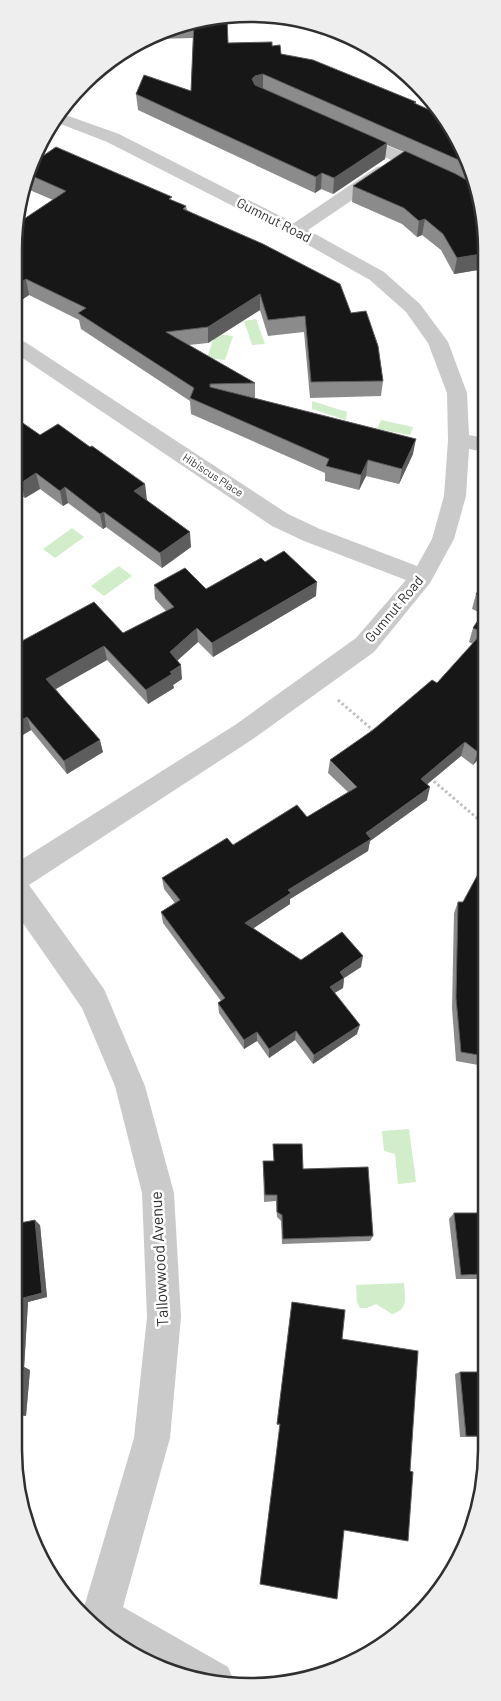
<svg xmlns="http://www.w3.org/2000/svg" width="501" height="1701" font-family="Barlow,sans-serif">
<rect width="100%" height="100%" fill="#fff"/>
<g fill="#d2edc9">
<path d="M256 319 265 344 252 345 244 321Z"/>
<path d="M215 334 233 336 225 360 207 358Z"/>
<path d="M312 401 347 412 346 420 312 409Z"/>
<path d="M381 420 413 427 410 435 377 429Z"/>
<path d="M72 528 84 537 55 558 43 549Z"/>
<path d="M119 566 132 576 104 596 91 586Z"/>
<path d="M409 1129 416 1182 398 1184 395 1154 384 1151 382 1131Z"/>
<path d="M404 1283C405 1297 409 1310 392 1314L376 1304 367 1308H360L357 1302 356 1285Z"/>
</g>
<g fill="none" stroke-linecap="round" stroke-linejoin="round">
<g stroke="#c0c0c0" stroke-width="3" stroke-dasharray="2.5 2.5" stroke-linecap="butt">
<path d="M338 700 375 732"/>
<path d="M430 778 484 824"/>
</g>
<g fill="#cacaca" fill-rule="evenodd">
<path d="M60 113 119 134 294 223 377 167 383 166 389 167 392 171 389 175 308 230 384 272 420 304 448 342 467 393 469 435 485 438V452L469 449 466 496 454 539 430 583 374 652 253 739 29 885 104 989 145 1086 174 1193 181 1317 170 1438 123 1607 228 1667 234 1681 232 1686 146 1663 82 1614 134 1438 147 1317 142 1193 115 1086 82 1008 16 913V863L235 725 356 638 406 580 304 541 272 526 18 355V340L25 342 288 514 320 529 417 566 432 539 444 496 448 440 447 393 428 343 406 312 370 280 294 237 107 142 53 121Z"/>
<path d="M353 132 408 154 411 158 408 162 402 163 396 162 347 141 345 137 347 133Z"/>
</g>
</g>
<g fill="#8b8b8b">
<path d="M204 18 228 43 272 46 281 54 416 102V104L463 146 474 184 466 180 485 220V298L478 270 454 274 441 250 422 235 417 237 402 224 352 202 353 186 404 152 387 145 385 159 333 194 321 189 315 193 138 110 136 94 191 91 193 38 155 39Z"/>
<path d="M37 160 172 201 186 206 187 210 351 313 383 381 381 396 310 398 304 332 268 336 260 310 208 343 189 345 255 383V398L413 454 399 484 366 476 359 490 325 481V473L191 414 190 401 81 329 79 320 29 295 23 299 18 297V223L53 200 25 188Z"/>
<path d="M17 419 40 435 90 447 145 484 146 500 191 547 162 568 106 527 103 529 68 503 63 506 40 489 25 498 17 492Z"/>
<path d="M265 562 316 596 213 657 198 642 177 661 182 679 173 685 174 688 148 704 107 660 56 689 103 752 67 774 31 730 16 739 17 635 22 641 123 633 166 611 155 599 154 585 206 589Z"/>
<path d="M485 582 484 753 473 765 461 756 427 784V800L370 841 368 851 290 899V904L253 928 301 960 361 967 344 978 343 988 334 993 357 1034 313 1064 295 1040 269 1058 257 1041 244 1049 219 1013 218 1003 221 1001 163 923 161 912 175 903 164 889 162 878 233 845 307 817 348 792 328 773 330 760 373 730 437 683 473 644 469 642 473 628 483 614 472 609 476 594Z"/>
<path d="M484 863V1066L456 1061 452 1008 454 913 458 902H463Z"/>
<path d="M273 1144 303 1169 373 1236 370 1241 282 1244 281 1221 277 1217 276 1201 264 1202 263 1161H274Z"/>
<path d="M15 1161 19 1223 40 1225 47 1297 28 1302 24 1367 30 1370 26 1416H14Z"/>
<path d="M454 1213H483V1279H456L449 1219Z"/>
<path d="M292 1302 342 1339 260 1584 280 1425H277Z"/>
<path d="M460 1372H483V1437H460L455 1374Z"/>
</g>
<g fill="#5d5d5d">
<path d="M263 74V89L252 95V79L255 76Z"/>
<path d="M387 143 385 159 333 194 334 178Z"/>
<path d="M322 173 321 189 315 193 316 177Z"/>
<path d="M425 219 422 235 417 237 419 221Z"/>
<path d="M481 254 478 270 454 274 457 258Z"/>
<path d="M26 279 29 295 23 299 20 283Z"/>
<path d="M260 294V310L208 343V327Z"/>
<path d="M416 439 413 454 399 484 402 469Z"/>
<path d="M368 460 366 476 359 490 361 475Z"/>
<path d="M36 473 40 489 25 498 21 483Z"/>
<path d="M145 484 147 500 136 507 134 491Z"/>
<path d="M65 487 68 503 63 506 60 491Z"/>
<path d="M104 512 106 527 103 529 100 514Z"/>
<path d="M190 532 191 547 162 568 160 553Z"/>
<path d="M317 582 316 596 213 657 212 643Z"/>
<path d="M197 628 198 642 171 666 170 652Z"/>
<path d="M104 646 107 660 50 692 46 679Z"/>
<path d="M181 665 182 679 173 685 174 688 148 704 146 690 170 672Z"/>
<path d="M27 717 31 730 16 739V723Z"/>
<path d="M100 740 103 752 67 774 64 761Z"/>
<path d="M465 742 461 756 418 792 421 779Z"/>
<path d="M484 745V753L473 765 478 752Z"/>
<path d="M430 787 427 800 370 841 368 851 290 899V904L245 934V923L288 890Z"/>
<path d="M363 956 361 967 344 978 343 988 328 997 330 987 340 972Z"/>
<path d="M360 1025 357 1034 313 1064 314 1055Z"/>
<path d="M296 1031 295 1040 269 1058V1049Z"/>
<path d="M257 1032V1041L244 1049V1040Z"/>
<path d="M15 1161 19 1230 15 1225Z"/>
<path d="M35 1220 40 1225 47 1297 28 1302 24 1370 18 1367 23 1298Z"/>
<path d="M24 1367 30 1370 26 1416 20 1414Z"/>
</g>
<g fill="#171717" stroke="#5d5d5d">
<path d="M204 18H227L228 43 272 42V46L280 45 281 54 313 60 416 102 414 103 443 116 463 146 468 164 263 74 255 76 252 79 255 85 387 143 334 178 322 173 316 177 136 94 144 75 191 91 194 23Z"/>
<path d="M56 147 172 197 169 199 186 206 183 209 263 244 340 284 351 313 366 311 378 346 383 381 311 382 305 316 268 320 260 294 208 327 166 332 255 383 210 384V387L416 439 402 469 368 460 361 475 326 466 329 459 190 398 194 388 78 313 86 308 26 279 20 283 18 282V223L66 191 30 175 37 160Z"/>
<path d="M405 151 456 174 475 185 485 220V270L481 254 457 258 443 234 425 219 419 221 404 208 353 186Z"/>
<path d="M17 419 40 435 58 424 90 447 92 446 145 484 134 491 190 532 160 553 104 512 100 514 65 487 60 491 36 473 21 483 17 480Z"/>
<path d="M284 551 317 582 212 643 197 628 170 652 181 665 170 672 172 674 146 690 104 646 46 679 100 740 64 761 27 717 16 723 17 635 22 641 94 602 123 633 174 607 154 585 185 568 206 589 261 558 265 562Z"/>
<path d="M485 582V598L476 594Z"/>
<path d="M484 611V745L478 752 465 742 421 779 430 787 366 833 371 839 288 890 291 893 245 923 301 960 342 932 363 956 340 972 344 978 330 987 360 1025 314 1055 296 1031 269 1049 257 1032 244 1040 218 1003 225 998 161 912 180 900 162 878 227 838 233 845 297 805 307 817 357 787 330 760 373 730 432 680 437 683 483 632 473 628Z"/>
<path d="M484 863V1056L461 1052 456 998 458 902H463Z"/>
<path d="M273 1144H302L303 1169 368 1167 373 1236 283 1239 282 1215 277 1212V1195H265L263 1161H274Z"/>
<path d="M454 1213H483V1274L461 1275Z"/>
<path d="M35 1220 42 1293 23 1298 18 1367H24L20 1414 14 1415 15 1224Z"/>
<path d="M292 1302 345 1310 342 1339 418 1351 410 1471 413 1472 408 1541 344 1530 337 1599 260 1584 280 1424H277Z"/>
<path d="M460 1372H483V1436H466Z"/>
</g>
<g text-anchor="middle" stroke-width="5" stroke-linejoin="round" paint-order="stroke">
<g font-size="11" fill="#303030" stroke="#fff">
<text transform="translate(213 475) rotate(33)" y="4">Hibiscus Place</text>
</g>
<g font-size="14" fill="#303030" stroke="#fff">
<text transform="translate(274 220) rotate(27)" y="5">Gumnut Road</text>
<text transform="translate(394 609) rotate(-50)" y="5">Gumnut Road</text>
</g>
<g font-size="16" fill="#303030" stroke="#fff">
<text transform="translate(159 1259) rotate(-93)" y="6">Tallowwood Avenue</text>
</g>
</g>
<path d="M0 0H501V1701H0ZM250 22H250A228 228 0 0 1 478 250V1450A228 228 0 0 1 250 1678H250A228 228 0 0 1 22 1450V250A228 228 0 0 1 250 22Z" fill="#eee" fill-rule="evenodd"/>
<path fill="none" stroke="#303030" stroke-width="2.5" d="M250 22H250A228 228 0 0 1 478 250V1450A228 228 0 0 1 250 1678H250A228 228 0 0 1 22 1450V250A228 228 0 0 1 250 22Z"/>
</svg>
